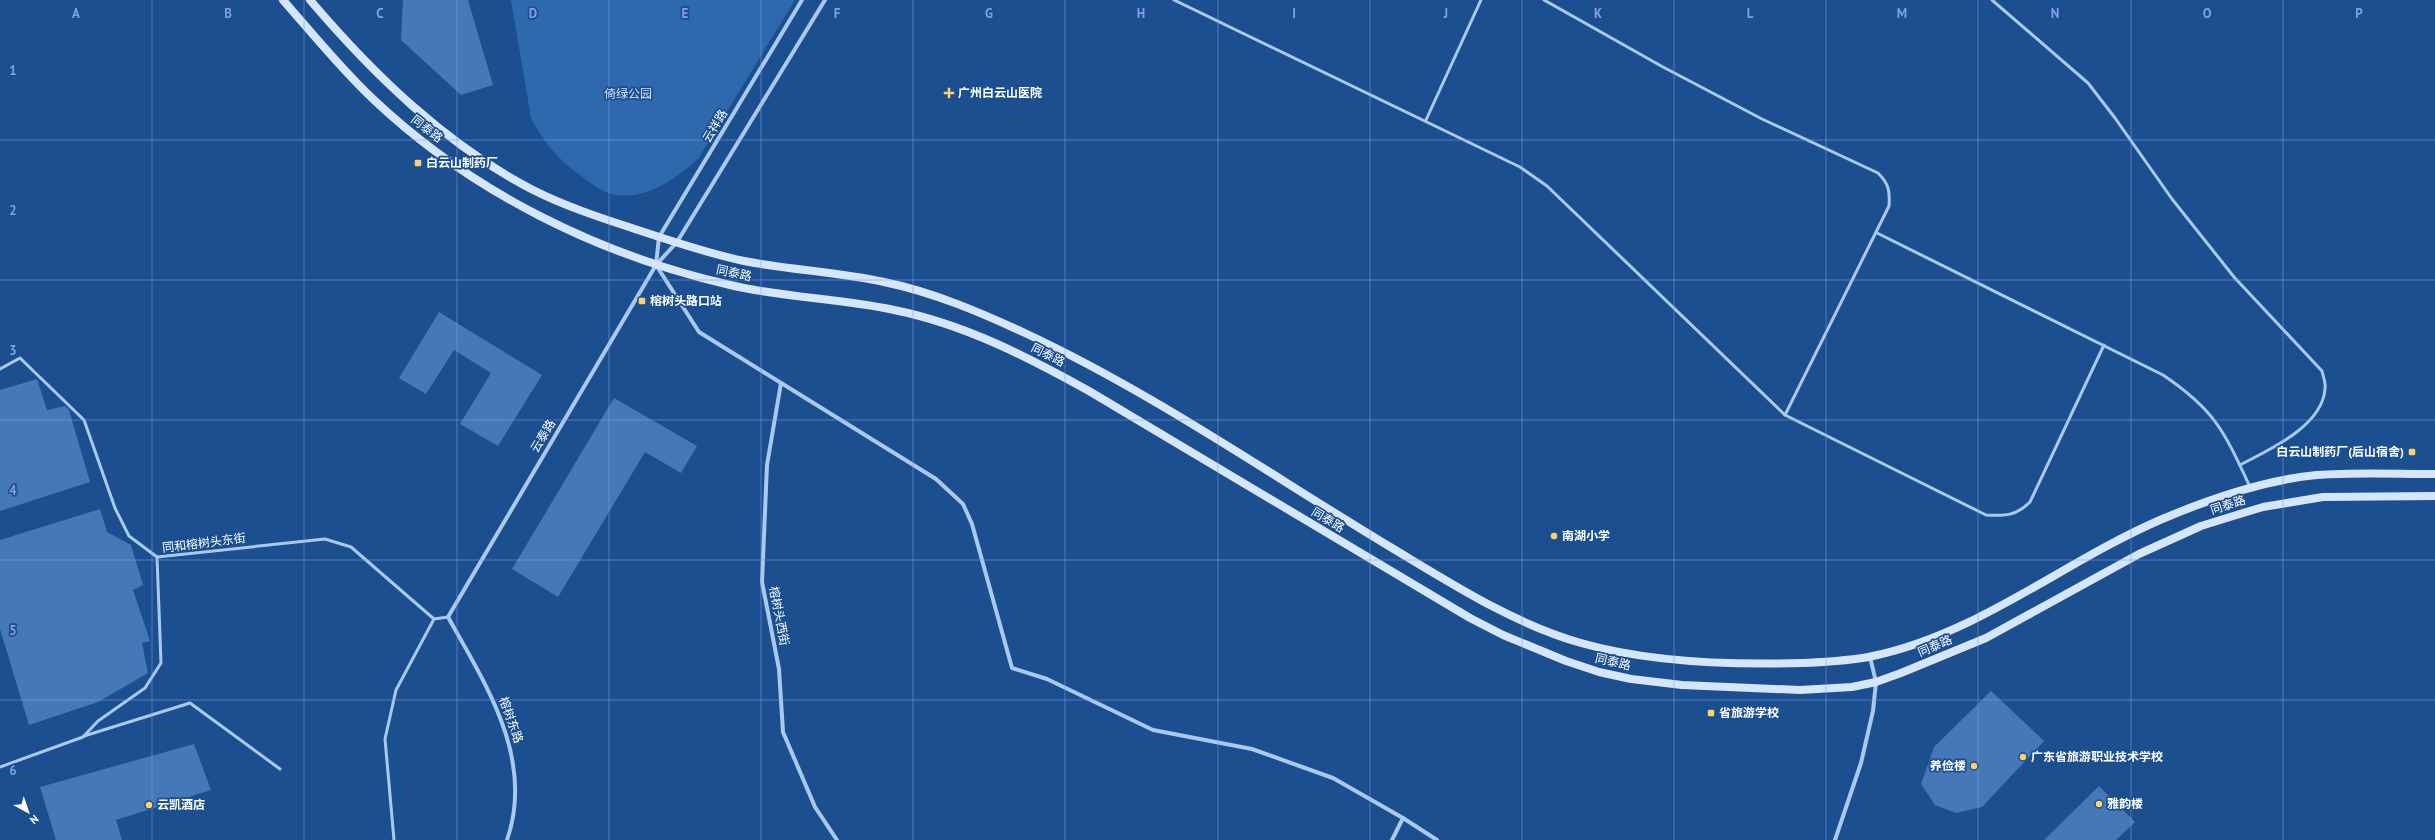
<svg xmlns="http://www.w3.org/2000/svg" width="2435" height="840" font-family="'PT Sans','Noto Sans SC',sans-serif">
<rect width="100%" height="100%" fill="#1b4f8f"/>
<path fill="#2e69ad" d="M511 0H795L698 159C674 180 644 202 611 194 600 191 589 182 580 175 558 160 543 141 531 118Z"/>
<g fill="#4478b7">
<path d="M403 0H468L493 85 461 95 401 40Z"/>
<path d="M439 312 542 375 498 446 460 424 491 373 454 350 426 394 399 378Z"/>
<path d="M37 379 47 410 65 406 69 410 90 482 0 511V390Z"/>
<path d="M614 398 697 446 681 473 645 452 558 597 512 569Z"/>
<path d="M100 509 107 532 131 545 143 585 133 590 150 641 142 643 148 673 98 702 29 725 0 629V540Z"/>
<path d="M1991 691 2044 741 1982 807 1956 813 1935 805 1921 784 1934 747Z"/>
<path d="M194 744 211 790 116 820 122 840H56L40 787Z"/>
<path d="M2099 786 2135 822 2116 840H2044Z"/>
</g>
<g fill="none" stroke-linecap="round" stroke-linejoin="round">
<g stroke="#a9c9ee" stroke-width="3">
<path d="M1174 0 1520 167 1547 186 1785 415 1986 515C2005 516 2016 516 2030 502L2104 345"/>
<path d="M1544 0 1663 67 1762 119 1878 173C1889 184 1890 191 1889 206L1785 415"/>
<path d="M1992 0 2088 83 2115 118 2172 199 2234 277 2322 371C2323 376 2326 383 2325 389 2322 427 2268 450 2240 465"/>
<path d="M1426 120 1481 0"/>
<path d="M1877 233 2163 375C2215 410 2224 431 2250 487"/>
<path d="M0 369 20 358 84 420 115 508 129 536 157 557 325 539 351 547 434 619 448 617"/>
<path d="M84 736 190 703 280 769"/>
<path d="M0 767 83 737 98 721 145 688 161 663 157 557"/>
<path d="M394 840 385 739 396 690 434 619"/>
</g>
<g stroke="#a9c9ee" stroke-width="4">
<path d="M656 265 699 332 936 479 963 504 972 524 1012 668 1047 679 1153 730 1252 749 1333 778 1403 818 1437 840"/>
<path d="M656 265 659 237 802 0"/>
<path d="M781 383 767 465 762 582 779 669 783 732 815 807 837 840"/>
<path d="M507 840C535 759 486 685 448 617L656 265 677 242 825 0"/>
<path d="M1392 840 1403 818"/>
<path d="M1835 840 1861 763 1873 711 1876 682 1870 657"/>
</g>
<g stroke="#d6e6fa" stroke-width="8">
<path d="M283 0C312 33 341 69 373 99 471 192 599 255 730 285 784 298 840 298 894 310 964 324 1028 357 1089 391L1470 618 1503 635 1566 661 1599 672 1631 679 1682 685 1800 690 1852 687 1876 682 1901 673 1986 638 2139 554 2201 526 2230 517 2263 507 2323 497 2435 496"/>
<path d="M310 0C373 74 446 145 533 190 565 206 598 217 632 228 668 240 706 253 744 261 790 270 838 272 884 282 933 292 982 313 1027 334 1155 394 1272 476 1392 548 1452 584 1514 624 1581 643 1647 662 1734 665 1803 663 1826 662 1851 661 1873 656 1978 634 2063 562 2160 520 2209 499 2264 480 2317 475 2356 472 2396 474 2435 474"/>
</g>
</g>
<path fill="none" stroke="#839eea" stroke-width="1" stroke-opacity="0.55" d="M152 0V840M304 0V840M457 0V840M609 0V840M761 0V840M913 0V840M1065 0V840M1218 0V840M1370 0V840M1522 0V840M1674 0V840M1826 0V840M1978 0V840M2131 0V840M2283 0V840M0 140H2435M0 280H2435M0 420H2435M0 560H2435M0 700H2435"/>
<g fill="#ffd166" stroke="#1b4f8f" stroke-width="1.5">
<path d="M947 87h4v4h4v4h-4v4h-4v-4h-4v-4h4z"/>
<rect x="414" y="159" width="8" height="8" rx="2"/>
<rect x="638" y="297" width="8" height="8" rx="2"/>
<rect x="2408" y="448" width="8" height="8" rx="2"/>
<circle cx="1554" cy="536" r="4"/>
<rect x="1707" y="709" width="8" height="8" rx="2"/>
<circle cx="2023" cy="757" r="4"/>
<circle cx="1974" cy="766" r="4"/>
<circle cx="2099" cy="804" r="4"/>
<circle cx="149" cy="805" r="4"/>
</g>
<g text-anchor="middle" stroke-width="3.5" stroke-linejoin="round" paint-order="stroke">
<g font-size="12" font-weight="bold" fill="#fff" stroke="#1b4f8f" text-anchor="start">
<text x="958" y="97">广州白云山医院</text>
<text x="426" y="167">白云山制药厂</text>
<text x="650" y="305">榕树头路口站</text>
<text x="2404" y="456" text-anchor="end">白云山制药厂(后山宿舍)</text>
<text x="1562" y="540">南湖小学</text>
<text x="1719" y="717">省旅游学校</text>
<text x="2031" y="761">广东省旅游职业技术学校</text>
<text x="1966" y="770" text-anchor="end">养俭楼</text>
<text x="2107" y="808">雅韵楼</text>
<text x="157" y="809">云凯酒店</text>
</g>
<g font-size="12" fill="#cfe3fa" stroke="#1b4f8f">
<text x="628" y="98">倚绿公园</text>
</g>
<g font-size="12" fill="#fff" stroke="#1b4f8f">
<text transform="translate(715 126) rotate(-59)" y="4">云祥路</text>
<text transform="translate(427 129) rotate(38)" y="4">同泰路</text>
<text transform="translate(734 273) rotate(12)" y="4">同泰路</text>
<text transform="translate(1048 355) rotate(27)" y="4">同泰路</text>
<text transform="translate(543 436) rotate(-59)" y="4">云泰路</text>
<text transform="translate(2228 505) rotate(-18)" y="4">同泰路</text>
<text transform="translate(1328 520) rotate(31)" y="4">同泰路</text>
<text transform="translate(204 543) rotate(-7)" y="4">同和榕树头东街</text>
<text transform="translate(779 616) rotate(79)" y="4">榕树头西街</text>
<text transform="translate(1935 646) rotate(-23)" y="4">同泰路</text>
<text transform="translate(1613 662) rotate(13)" y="4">同泰路</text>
<text transform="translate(511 720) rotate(70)" y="4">榕树东路</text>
</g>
</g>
<g font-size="13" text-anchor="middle" font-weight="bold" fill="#839eea" stroke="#1b4f8f" stroke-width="3.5" stroke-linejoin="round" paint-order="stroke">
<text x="76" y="18">A</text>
<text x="228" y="18">B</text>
<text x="380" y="18">C</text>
<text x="533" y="18">D</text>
<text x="685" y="18">E</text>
<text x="837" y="18">F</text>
<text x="989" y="18">G</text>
<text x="1141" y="18">H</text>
<text x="1294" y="18">I</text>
<text x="1446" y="18">J</text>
<text x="1598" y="18">K</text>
<text x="1750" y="18">L</text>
<text x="1902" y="18">M</text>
<text x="2055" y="18">N</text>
<text x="2207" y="18">O</text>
<text x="2359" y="18">P</text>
<text x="13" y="75">1</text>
<text x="13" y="215">2</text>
<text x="13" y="355">3</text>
<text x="13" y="495">4</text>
<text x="13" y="635">5</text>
<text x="13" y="775">6</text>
</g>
<g transform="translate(28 812) rotate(140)" stroke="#1b4f8f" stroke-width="3" paint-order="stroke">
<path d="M0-3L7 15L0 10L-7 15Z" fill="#ffffff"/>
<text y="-6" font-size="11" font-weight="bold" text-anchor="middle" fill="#ffffff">N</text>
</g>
</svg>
